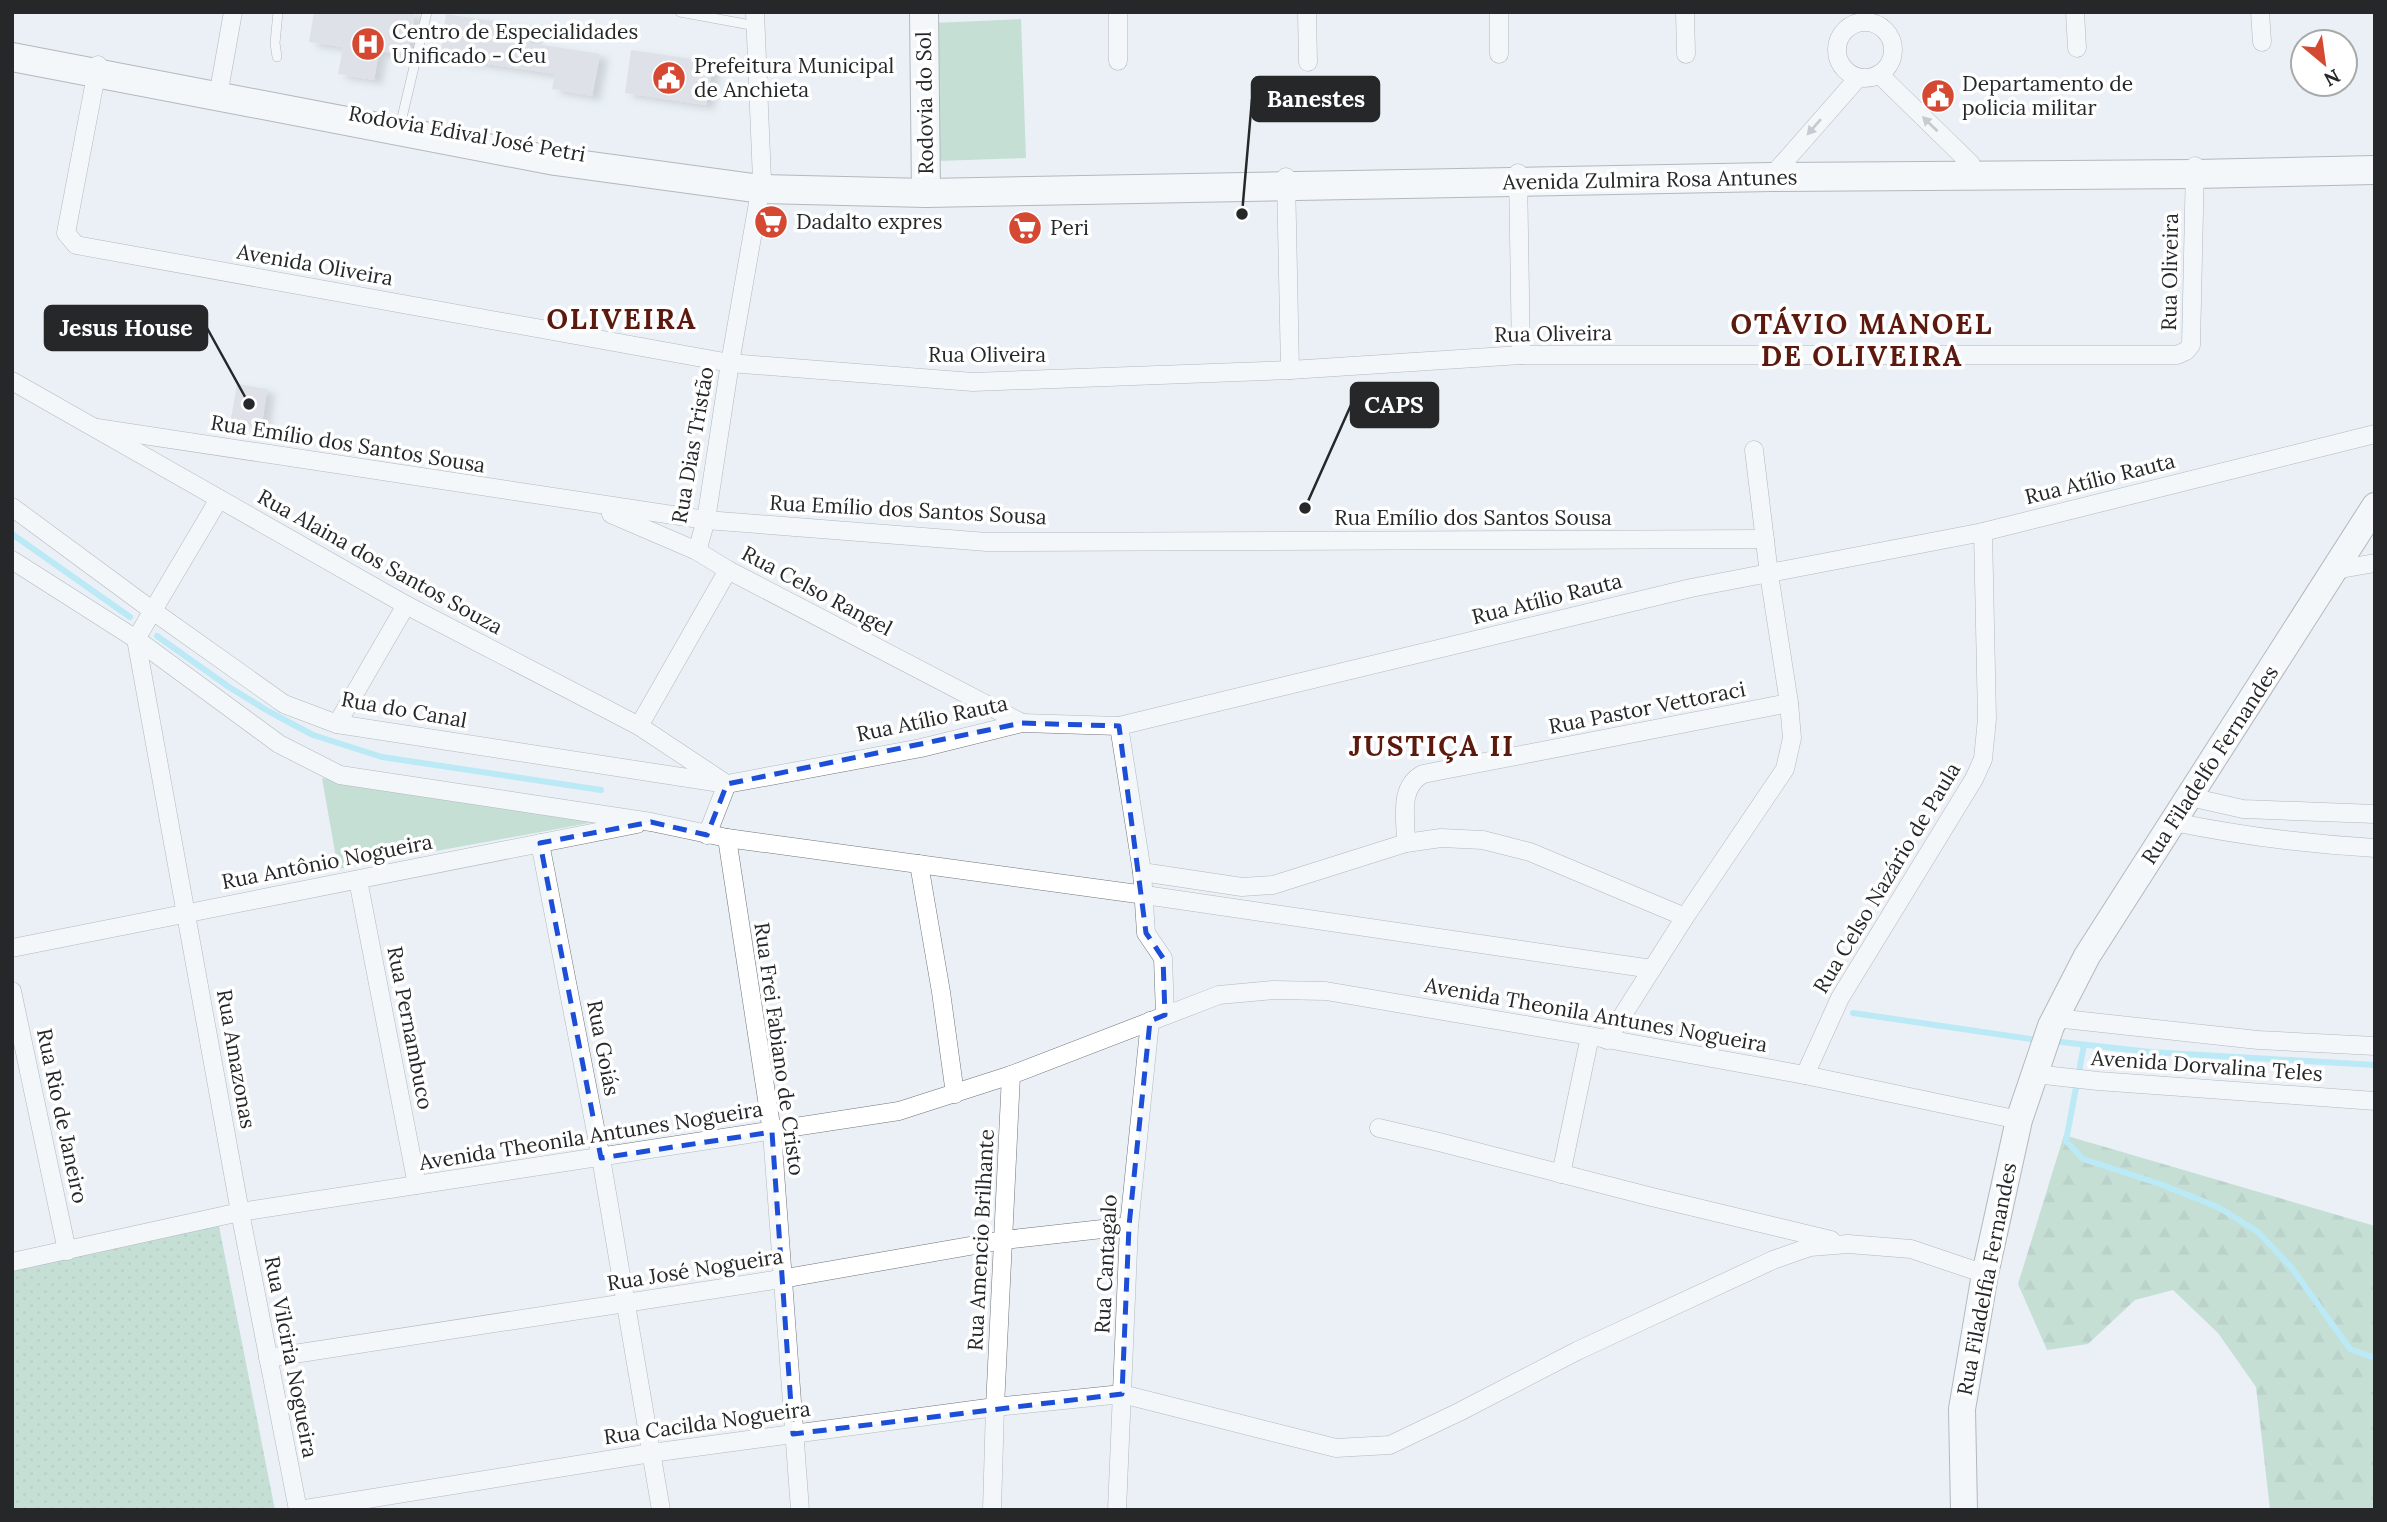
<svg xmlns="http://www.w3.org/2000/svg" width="2387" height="1522" font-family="Lora,serif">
<defs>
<pattern id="grass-dots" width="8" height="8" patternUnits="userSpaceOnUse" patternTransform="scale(1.75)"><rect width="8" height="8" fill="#99cbae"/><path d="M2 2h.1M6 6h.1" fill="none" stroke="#84ae96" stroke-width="1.8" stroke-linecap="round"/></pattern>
<pattern id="forest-firs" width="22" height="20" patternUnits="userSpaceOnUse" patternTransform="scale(1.75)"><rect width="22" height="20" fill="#99cbae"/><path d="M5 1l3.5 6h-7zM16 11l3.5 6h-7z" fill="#84ae96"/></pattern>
<filter id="shadow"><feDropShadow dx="8" dy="4.5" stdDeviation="3.5" flood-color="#0004"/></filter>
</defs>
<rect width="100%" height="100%" fill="#eaf0f5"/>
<path fill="url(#grass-dots)" d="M217 1216 275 1510H12V1264Z"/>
<path fill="url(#forest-firs)" d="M2064 1135 2375 1226V1510H2270L2256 1387 2218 1333 2173 1290 2135 1300 2088 1344 2047 1350 2018 1284Z"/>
<g fill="#99cbae">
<path d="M1021 19 1026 158 938 161 933 23Z"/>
<path d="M322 778 595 822 338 869Z"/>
</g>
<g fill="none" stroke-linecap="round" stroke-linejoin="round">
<g stroke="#85dff5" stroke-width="6">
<path d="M12 534 130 617"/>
<path d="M157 636 229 687 268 711 313 735 382 757 601 790"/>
<path d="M1853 1013 2038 1040"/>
<path d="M2052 1041 2150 1052 2375 1065"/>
<path d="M2084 1045 2066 1141 2083 1159 2160 1184 2218 1207 2258 1232 2291 1267 2350 1349 2375 1358"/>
</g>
</g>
<g fill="#d1cfd6" filter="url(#shadow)">
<path d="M314 12H415L408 55 379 51 374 80 338 74 343 47 309 42Z"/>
<path d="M446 14 534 27 531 43 600 54 592 96 552 89 555 74 440 57Z"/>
<path d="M631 50 713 62 706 105 625 93Z"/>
<path d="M237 384 267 389 262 424 231 419Z"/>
</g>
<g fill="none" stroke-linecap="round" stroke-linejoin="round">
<g stroke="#70757a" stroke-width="10">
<g id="service">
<path d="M680 12 756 26"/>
<path d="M277 57 275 43 278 12"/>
<path d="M400 126 427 12"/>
</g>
</g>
<g stroke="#70757a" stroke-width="19">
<g id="minor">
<path d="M1118 12V61"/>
<path d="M1307 12 1308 62"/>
<path d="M1499 12V54"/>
<path d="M1685 12 1686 54"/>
<path d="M2075 12 2077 48"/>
<path d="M2260 12 2262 42"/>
<circle cx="1865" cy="50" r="28"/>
<path d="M98 65 66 233 76 245 730 363 973 382 1290 370 1521 355H2177L2186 351 2191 345 2195 166"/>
<path d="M1879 74 1971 164V175"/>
<path d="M218 96 233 12"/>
<path d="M1518 173 1521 355"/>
<path d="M1286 177 1290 370"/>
<path d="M1771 177 1858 78"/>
<path d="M12 381 406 605 639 726 722 781"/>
<path d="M97 428 706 520 987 542 1765 539"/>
<path d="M219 499 136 639 240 1212 298 1510"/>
<path d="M12 507 153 611 284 704 337 724 727 784 921 748 1022 723 1119 726 1691 588 1983 532 2375 434"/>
<path d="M611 514 697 551 728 570 1022 723"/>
<path d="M697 551 706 520 730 363 762 180 755 12"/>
<path d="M12 560 136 639 279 744 340 775 651 822 727 838 1145 895 1652 969"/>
<path d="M2335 570 2375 563"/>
<path d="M337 724 406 605"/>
<path d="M639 726 728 570"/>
<path d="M1119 726 1142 872 1146 933 1163 958 1165 1015"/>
<path d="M2190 797 2243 809 2375 814"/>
<path d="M2174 822C2241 836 2307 844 2375 848"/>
<path d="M707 835 727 784"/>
<path d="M727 838 772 1132 800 1510"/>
<path d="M540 843 601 1158 661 1510"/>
<path d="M1406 843C1406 819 1398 787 1423 774L1789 703"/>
<path d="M919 864 941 992 955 1094"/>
<path d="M1142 872 1242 887 1273 885 1406 843 1441 838 1483 840 1530 852 1685 917"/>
<path d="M358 880 417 1185"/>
<path d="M12 948 637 824"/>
<path d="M12 991 67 1251"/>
<path d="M2055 1018 2258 1040 2375 1046"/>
<path d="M1607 1040 1685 917 1785 769 1792 738 1789 703 1769 574 1754 450"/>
<path d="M2035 1074 2098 1081 2375 1101"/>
<path d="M1805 1075 1840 998 1974 779 1983 759 1987 719 1983 532"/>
<path d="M1379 1128 1439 1142 1652 1197 1831 1240"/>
<path d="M1561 1174 1590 1036"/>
<path d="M12 1262 240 1212 899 1111 1011 1075 1219 995 1273 990 1326 991 1590 1036 1805 1075 2019 1120"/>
<path d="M268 1358 781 1279 1004 1240 1129 1226"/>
<path d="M299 1510 651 1453 995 1407 1122 1394 1336 1448 1390 1445 1459 1412 1577 1351 1773 1260 1810 1247 1848 1244 1911 1249 1985 1274"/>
<path d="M992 1510 995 1407 1011 1075"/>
<path d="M1117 1510 1129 1226 1150 1021"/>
</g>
</g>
<g stroke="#70757a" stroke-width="28">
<path id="secondary" d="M1964 1510 1962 1409 1985 1274 2019 1120 2051 1026 2087 956 2375 506"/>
</g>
<g stroke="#70757a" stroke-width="30">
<g id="primary">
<path d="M924 12 926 193"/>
<path d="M12 57 555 161 761 189 926 193 1771 177 2195 174 2375 170"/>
</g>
</g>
<use href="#service" stroke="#fff" stroke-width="9"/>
<use href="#minor" stroke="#fff" stroke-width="18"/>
<use href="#secondary" stroke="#fff" stroke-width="26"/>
<use href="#primary" stroke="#fff" stroke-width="28"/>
</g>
<defs><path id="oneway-solid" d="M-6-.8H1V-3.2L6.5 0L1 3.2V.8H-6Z" transform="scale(1.75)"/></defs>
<g fill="#9d9e9f">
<use href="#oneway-solid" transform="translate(1930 124) rotate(-136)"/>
<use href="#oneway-solid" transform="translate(1814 127) rotate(131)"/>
</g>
<path d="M0 0H2387V1522H0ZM1022 723 1119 726 1146 933 1163 958 1165 1015 1150 1021 1129 1226 1122 1394 793 1434 772 1132 601 1158 540 843 651 822 707 835 727 784Z" fill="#eaf0f5" fill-opacity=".55" fill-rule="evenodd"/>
<path fill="none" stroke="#1d4ed8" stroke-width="5" stroke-dasharray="14 9" stroke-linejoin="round" d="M1022 723 1119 726 1146 933 1163 958 1165 1015 1150 1021 1129 1226 1122 1394 793 1434 772 1132 601 1158 540 843 651 822 707 835 727 784Z"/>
<defs>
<g id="hospital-disc" transform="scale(1.75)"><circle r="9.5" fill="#d54932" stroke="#fff"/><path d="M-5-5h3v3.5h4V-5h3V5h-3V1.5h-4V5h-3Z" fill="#fff"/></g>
<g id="civic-disc" transform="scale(1.75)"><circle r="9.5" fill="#d54932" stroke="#fff"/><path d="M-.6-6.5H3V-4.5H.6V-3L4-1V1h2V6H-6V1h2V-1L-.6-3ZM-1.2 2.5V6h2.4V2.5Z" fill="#fff"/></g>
<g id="supermarket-disc" transform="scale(1.75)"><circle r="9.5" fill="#d54932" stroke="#fff"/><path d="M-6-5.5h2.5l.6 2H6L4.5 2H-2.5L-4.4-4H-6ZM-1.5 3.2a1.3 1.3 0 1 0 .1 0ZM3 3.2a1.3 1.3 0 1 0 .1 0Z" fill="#fff"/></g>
</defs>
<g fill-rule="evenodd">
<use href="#hospital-disc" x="368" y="44"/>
<use href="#civic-disc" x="669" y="78"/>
<use href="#civic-disc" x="1938" y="96"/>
<use href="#supermarket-disc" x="771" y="222"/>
<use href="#supermarket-disc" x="1025" y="228"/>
</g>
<g text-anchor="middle" stroke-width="7" stroke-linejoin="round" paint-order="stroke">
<g font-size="21" fill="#252729" stroke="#fff" text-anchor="start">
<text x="392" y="39">Centro de Especialidades<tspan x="392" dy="24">Unificado - Ceu</tspan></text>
<text x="694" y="73">Prefeitura Municipal<tspan x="694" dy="24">de Anchieta</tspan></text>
<text x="1962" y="91">Departamento de<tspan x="1962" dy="24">policia militar</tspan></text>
<text x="796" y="229">Dadalto expres</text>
<text x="1050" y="235">Peri</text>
</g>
<g font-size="21" fill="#252729" stroke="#fff">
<text transform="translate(925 103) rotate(-91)" y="7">Rodovia do Sol</text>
<text transform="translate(467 134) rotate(10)" y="7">Rodovia Edival José Petri</text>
<text transform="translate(1650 180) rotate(-1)" y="7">Avenida Zulmira Rosa Antunes</text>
<text transform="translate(315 265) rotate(10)" y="7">Avenida Oliveira</text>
<text transform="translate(2170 272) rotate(-89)" y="7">Rua Oliveira</text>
<text transform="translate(1553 334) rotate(-1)" y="7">Rua Oliveira</text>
<text x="987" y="362">Rua Oliveira</text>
<text transform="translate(348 444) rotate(9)" y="7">Rua Emílio dos Santos Sousa</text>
<text transform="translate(693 445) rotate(-80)" y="7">Rua Dias Tristão</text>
<text transform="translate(2100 479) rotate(-14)" y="7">Rua Atílio Rauta</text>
<text transform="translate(908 510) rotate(3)" y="7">Rua Emílio dos Santos Sousa</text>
<text x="1473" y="525">Rua Emílio dos Santos Sousa</text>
<text transform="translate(380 562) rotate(29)" y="7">Rua Alaina dos Santos Souza</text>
<text transform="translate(817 591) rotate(28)" y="7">Rua Celso Rangel</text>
<text transform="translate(1547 599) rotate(-14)" y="7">Rua Atílio Rauta</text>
<text transform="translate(1647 708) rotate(-11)" y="7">Rua Pastor Vettoraci</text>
<text transform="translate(404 710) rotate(10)" y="7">Rua do Canal</text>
<text transform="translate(932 719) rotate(-12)" y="7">Rua Atílio Rauta</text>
<text transform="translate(2210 765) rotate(-57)" y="7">Rua Filadelfo Fernandes</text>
<text transform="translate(327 862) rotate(-11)" y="7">Rua Antônio Nogueira</text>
<text transform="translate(1887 878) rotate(-59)" y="7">Rua Celso Nazário de Paula</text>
<text transform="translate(1596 1015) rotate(10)" y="7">Avenida Theonila Antunes Nogueira</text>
<text transform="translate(410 1028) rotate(79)" y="7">Rua Pernambuco</text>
<text transform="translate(603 1048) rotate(79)" y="7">Rua Goiás</text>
<text transform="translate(779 1049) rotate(82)" y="7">Rua Frei Fabiano de Cristo</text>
<text transform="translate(236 1059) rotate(80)" y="7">Rua Amazonas</text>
<text transform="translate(2207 1066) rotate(4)" y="7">Avenida Dorvalina Teles</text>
<text transform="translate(62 1116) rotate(78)" y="7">Rua Rio de Janeiro</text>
<text transform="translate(591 1136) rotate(-9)" y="7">Avenida Theonila Antunes Nogueira</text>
<text transform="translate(981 1240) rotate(-87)" y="7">Rua Amencio Brilhante</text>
<text transform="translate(1106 1264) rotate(-87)" y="7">Rua Cantagalo</text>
<text transform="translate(695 1270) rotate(-9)" y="7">Rua José Nogueira</text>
<text transform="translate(1987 1279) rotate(-79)" y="7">Rua Filadelfia Fernandes</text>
<text transform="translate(291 1357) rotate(79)" y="7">Rua Vilciria Nogueira</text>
<text transform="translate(707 1423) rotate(-8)" y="7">Rua Cacilda Nogueira</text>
</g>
<g font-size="28" font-weight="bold" letter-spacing="2" fill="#5c190e" stroke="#fff">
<text x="622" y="329">OLIVEIRA</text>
<text x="1862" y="334">OTÁVIO MANOEL<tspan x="1862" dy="32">DE OLIVEIRA</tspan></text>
<text x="1432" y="756">JUSTIÇA II</text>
</g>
</g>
<path fill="none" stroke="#252729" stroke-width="2.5" d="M1242 214L1252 99M249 404L207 328M1305 508L1351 405"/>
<g fill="#252729" stroke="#fff" stroke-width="2.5">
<circle cx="1242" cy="214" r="7"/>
<circle cx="249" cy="404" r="7"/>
<circle cx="1305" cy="508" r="7"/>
</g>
<g fill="#252729" stroke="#252729" stroke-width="2.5">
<rect x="1252" y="77" width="127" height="44" rx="7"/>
<rect x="45" y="306" width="162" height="44" rx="7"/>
<rect x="1351" y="383" width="87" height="44" rx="7"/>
</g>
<g font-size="23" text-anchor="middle" font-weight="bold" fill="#fff">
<text x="1316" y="107">Banestes</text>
<text x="126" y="336">Jesus House</text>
<text x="1394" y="413">CAPS</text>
</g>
<rect width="2387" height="1522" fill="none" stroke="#252729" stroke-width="28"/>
<g transform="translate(2324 63) rotate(151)"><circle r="33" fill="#ffffff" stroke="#a8a9a9" stroke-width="2"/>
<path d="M0-5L12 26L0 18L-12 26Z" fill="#d54932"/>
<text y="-10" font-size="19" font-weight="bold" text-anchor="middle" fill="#252729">N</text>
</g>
</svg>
